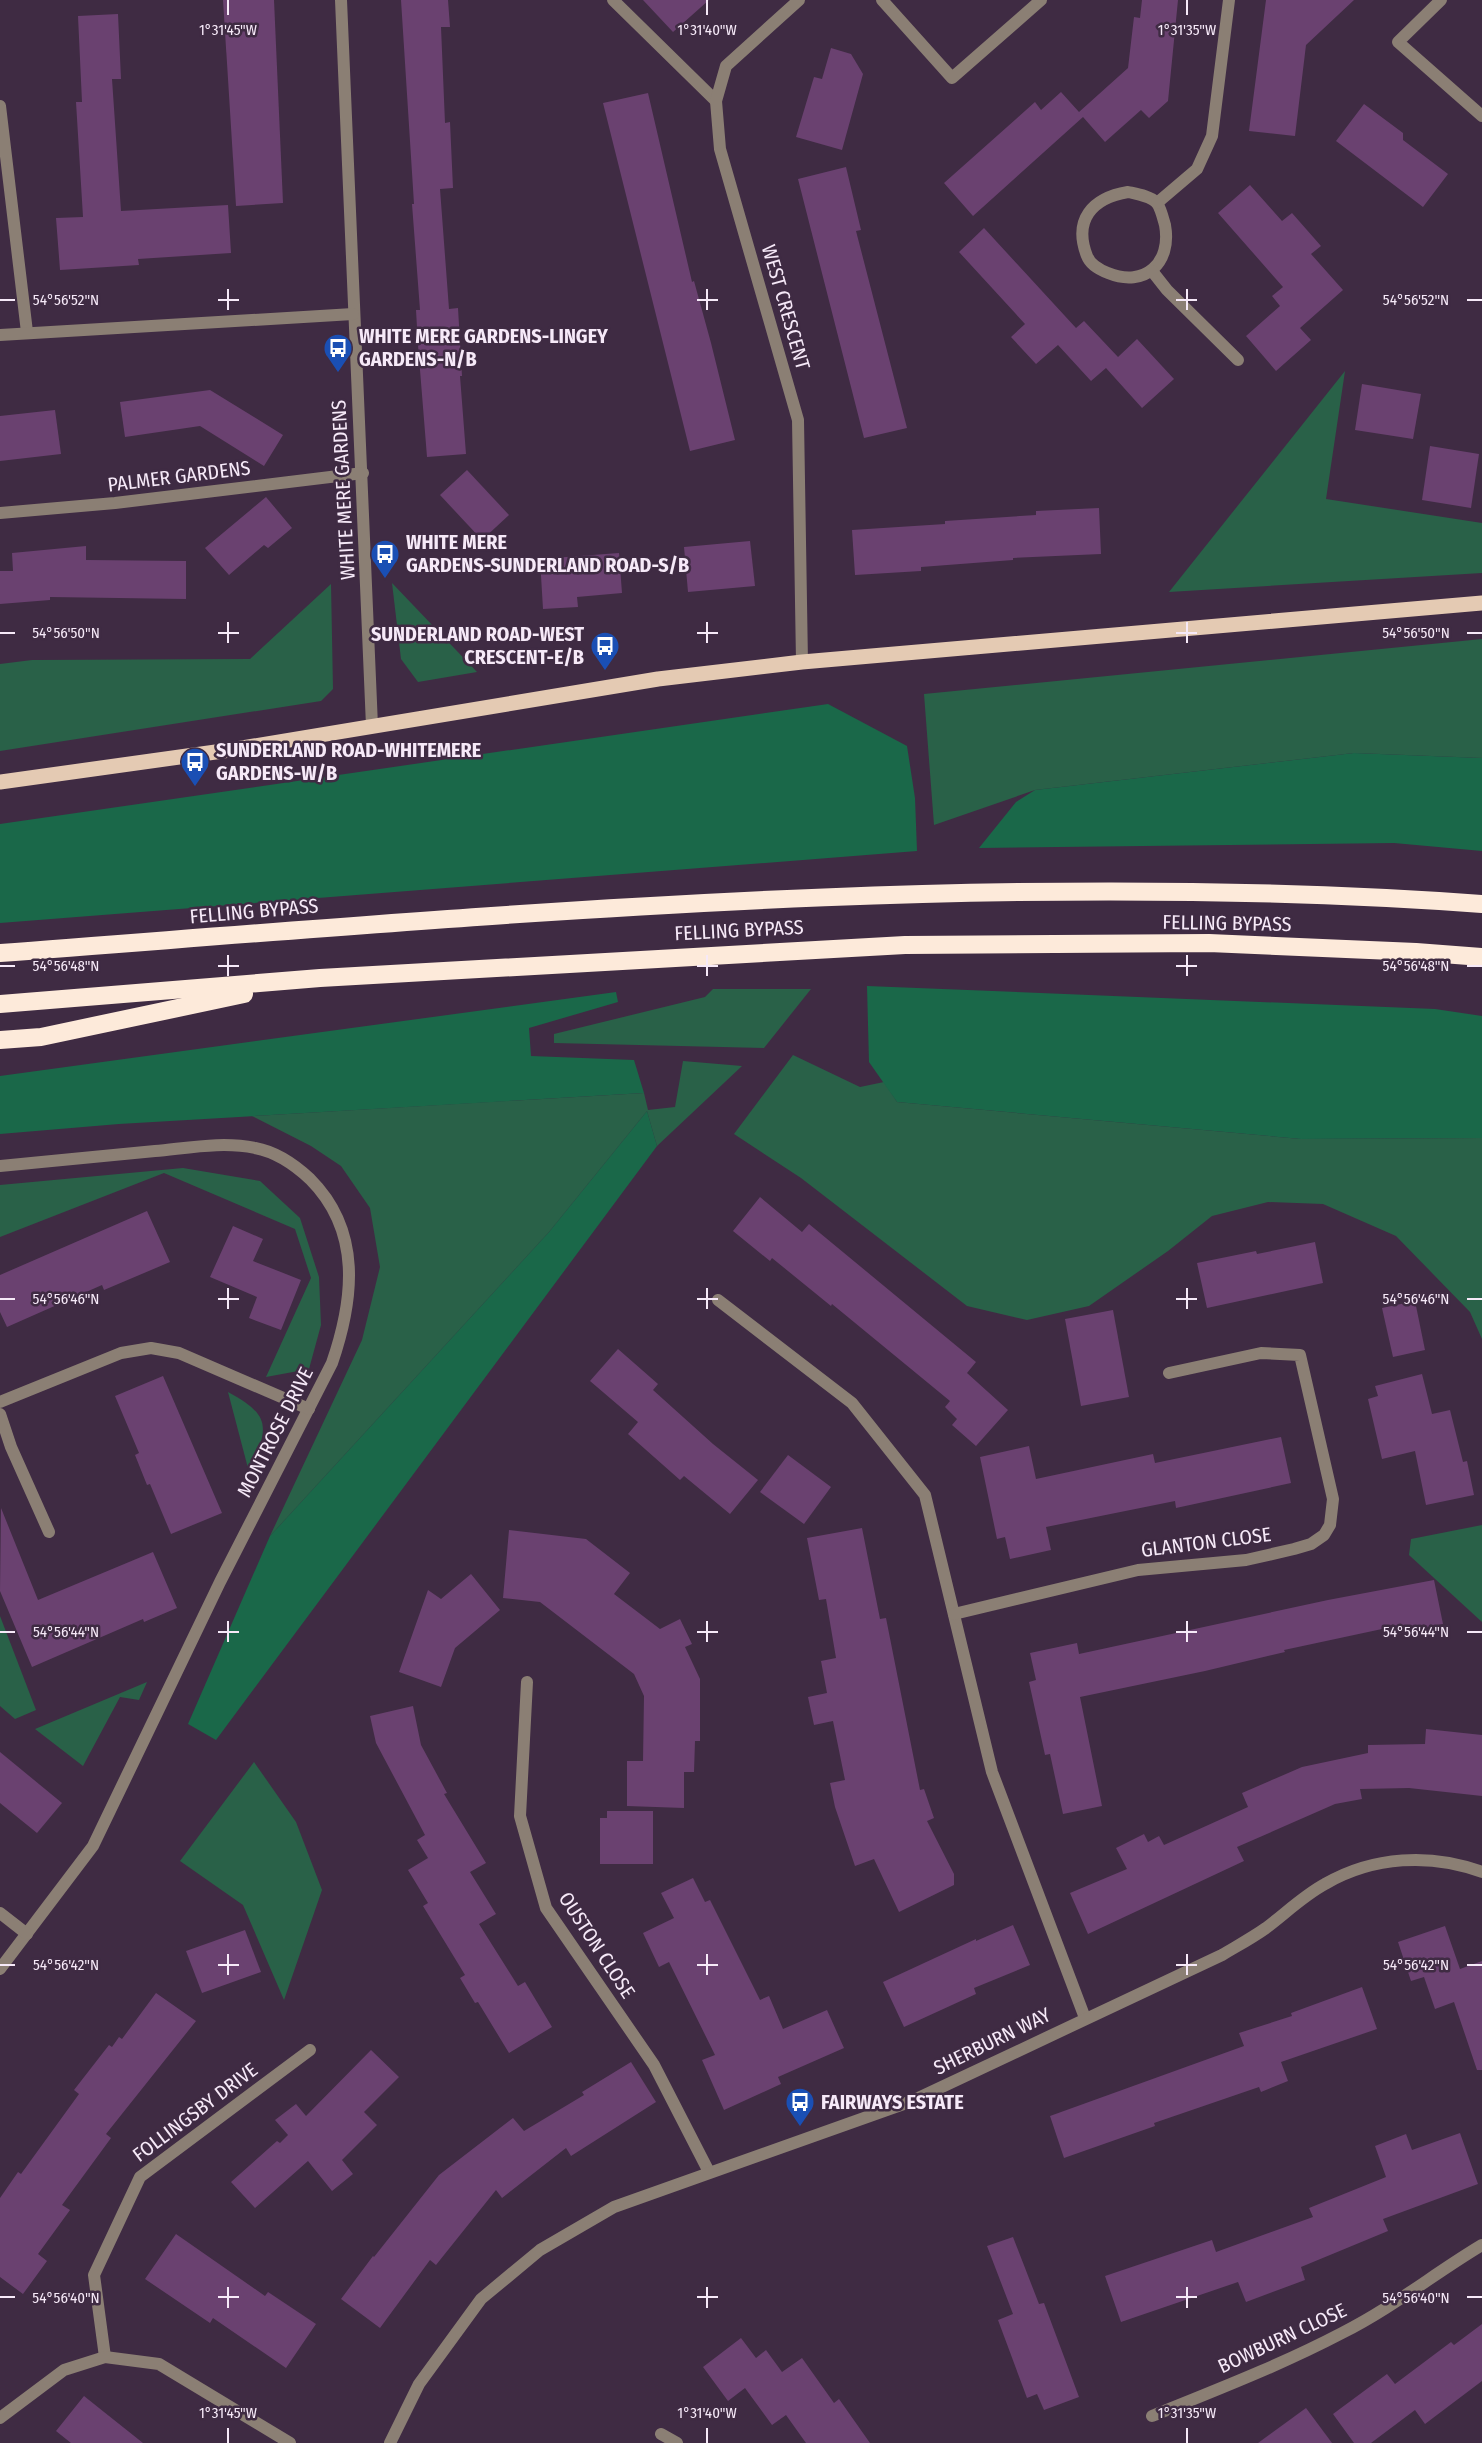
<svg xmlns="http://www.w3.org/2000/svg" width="1482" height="2443" font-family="'Fira Sans Condensed',sans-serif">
<rect width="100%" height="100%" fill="#3f2b43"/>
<g fill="#296148">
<path d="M1345 371 1326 499 1482 523V573L1169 592Z"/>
<path d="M392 583 477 672 418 682 401 659Z"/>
<path d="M331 584 333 689 321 701 0 751V664L32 660 250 659Z"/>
<path d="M1482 639V758L1354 753 1035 790 934 825 924 694Z"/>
<path d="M713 989H811L764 1048 554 1043V1034L705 997Z"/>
<path d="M793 1055 860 1087 884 1082 897 1102 1301 1139 1482 1138V1339L1470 1312 1396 1236 1323 1204 1268 1202 1212 1216 1168 1251 1089 1306 1027 1320 967 1306 801 1178 734 1134Z"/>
<path d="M683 1061 742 1066 657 1146 647 1111 549 1232 270 1536 362 1340 380 1267 370 1208 341 1166 311 1146 252 1116 644 1093 648 1110 675 1107Z"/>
<path d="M183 1168 260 1181 300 1218 319 1277 321 1325 309 1369 266 1377 311 1278 295 1229 164 1173 0 1237V1185Z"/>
<path d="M228 1392C273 1416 268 1429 249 1472Z"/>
<path d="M1482 1525V1622L1409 1555 1411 1539Z"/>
<path d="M0 1616 36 1710 15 1719 0 1706Z"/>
<path d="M147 1682 139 1700 120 1697 83 1766 35 1729Z"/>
<path d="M254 1762 296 1822 322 1890 284 2000 243 1905 180 1861Z"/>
</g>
<g fill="#1a6849">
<path d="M828 704 907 746 915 798 917 851 0 923V824Z"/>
<path d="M1354 753 1482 758V851L1394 843 979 848 1016 802 1035 790Z"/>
<path d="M867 986 1435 1009 1482 1016V1138L1301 1139 897 1102 869 1062Z"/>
<path d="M616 992 618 1002 529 1028 531 1056 634 1060 644 1093 119 1124 0 1134V1076Z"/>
<path d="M647 1111 657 1146 216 1740 188 1724 270 1536 549 1232Z"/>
</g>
<g fill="#6a4170">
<path d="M223 0H274L283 203 236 206Z"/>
<path d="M401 0H448L450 27H441L445 123 450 122 453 188 440 189 449 309 458 308 462 376H460L466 454 427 457 418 345 416 310H420L412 204H414Z"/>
<path d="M643 0H709L673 32Z"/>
<path d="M1142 0H1178L1168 101 1149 118 1141 110 1105 142 1083 117 973 216 944 183 1035 102 1041 110 1061 92 1079 112 1128 68 1134 17 1140 18Z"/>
<path d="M1266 0H1354L1306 45 1295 136 1249 131Z"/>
<path d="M118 14 121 79H112L121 211 228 205 231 253 138 259 139 265 60 270 56 218 83 217 76 102H82L78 16Z"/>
<path d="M831 48 851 54 863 74 842 150 796 137 814 77 822 79Z"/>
<path d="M648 93 692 282 694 281 711 343 735 440 690 451 603 103Z"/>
<path d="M1364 104 1403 133V140L1448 174 1423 207 1336 141Z"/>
<path d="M846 167 861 230 856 231 907 428 864 438 798 179Z"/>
<path d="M1250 185 1282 221 1292 213 1321 246 1311 254 1343 290 1300 328 1311 340 1276 371 1246 336 1280 306 1272 296 1283 287 1218 213Z"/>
<path d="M984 228 1076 328 1084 321 1118 357 1137 339 1174 379 1142 408 1106 368 1091 381 1058 345 1036 364 1011 337 1025 324 959 252Z"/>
<path d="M1362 384 1421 394 1413 439 1355 430Z"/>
<path d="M210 390 283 435 264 466 200 426 125 437 120 402Z"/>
<path d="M55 410 61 454 0 461V416Z"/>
<path d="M1430 446 1479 454 1471 508 1422 500Z"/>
<path d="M467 470 509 515 482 540 440 495Z"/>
<path d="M266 497 292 528 268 548 264 545 229 575 205 548Z"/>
<path d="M1099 508 1101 554 1013 558V560L921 567V571L855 575 852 530 945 524V521L1036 515V511Z"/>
<path d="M750 541 755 586 688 592 684 547Z"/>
<path d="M86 546V560L186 561V599L50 597V600L0 604V571H13L12 553Z"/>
<path d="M619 553 622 593 577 597 578 607 543 609 540 559Z"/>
<path d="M760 1197 802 1232 809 1224 976 1362 967 1373 1008 1410 976 1446 952 1425 957 1419 945 1407 950 1401 832 1304 831 1306 772 1258 770 1261 733 1231Z"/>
<path d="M147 1211 170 1262 104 1290 102 1285 7 1327 0 1312V1275Z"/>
<path d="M233 1226 263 1239 253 1261 301 1280 281 1330 249 1318 257 1297 210 1277Z"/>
<path d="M1315 1242 1323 1283 1207 1308 1197 1263 1256 1251 1257 1254Z"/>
<path d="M1415 1301 1425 1350 1393 1357 1382 1308Z"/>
<path d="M1113 1310 1129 1397 1081 1406 1065 1319Z"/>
<path d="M618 1349 658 1384 653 1390 713 1444 758 1480 730 1514 684 1476 680 1480 628 1434 638 1422 590 1381Z"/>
<path d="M1422 1374 1432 1414 1450 1410 1463 1462 1467 1461 1474 1495 1426 1505 1415 1451 1382 1459 1368 1399 1378 1396 1375 1386Z"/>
<path d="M163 1376 222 1513 171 1534 150 1484 147 1485 135 1455 139 1453 115 1396Z"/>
<path d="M1281 1437 1291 1483 1176 1508 1175 1501 1046 1527 1051 1550 1010 1559 1005 1537 997 1539 980 1457 1029 1446 1036 1479 1153 1454 1155 1463Z"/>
<path d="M788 1455 831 1487 804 1524 760 1492Z"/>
<path d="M1 1508 38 1600 153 1552 177 1608 144 1622 143 1619 32 1667 0 1591Z"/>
<path d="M862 1528 880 1619 886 1618 920 1790 924 1789 934 1818 927 1821 954 1874V1885L899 1912 874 1859 855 1866 835 1807 830 1783 845 1780 833 1721 814 1725 808 1697 827 1693 821 1661 836 1658 826 1599 819 1600 807 1538Z"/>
<path d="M509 1530 586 1539 630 1573 614 1594 660 1629 680 1619 692 1644 685 1647 700 1679V1741H695L694 1772H684V1808L627 1806V1761H643L644 1696 634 1674 540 1602 503 1598Z"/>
<path d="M471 1574 500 1610 455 1648 441 1687 399 1672 428 1590 441 1599Z"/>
<path d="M1434 1580 1443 1624 1383 1637 1382 1629 1284 1650 1285 1652 1205 1671 1080 1697 1102 1806 1063 1814 1050 1754 1045 1755 1029 1682 1036 1680 1030 1653 1077 1643 1079 1654 1328 1600Z"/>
<path d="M413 1706 421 1745 447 1793 444 1794 486 1863 470 1872 496 1914 479 1924 518 1986 525 1982 552 2027 509 2053 478 2002 475 2003 460 1978 465 1975 423 1906 428 1903 408 1870 428 1858 417 1840 425 1835 376 1743 370 1716Z"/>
<path d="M1426 1729 1482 1735V1796L1409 1788 1360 1789 1362 1799 1335 1804 1237 1847 1244 1861 1088 1934 1070 1893 1127 1869 1116 1848 1144 1834 1148 1842 1159 1836 1164 1845 1248 1807 1242 1793 1302 1767 1368 1753V1745L1425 1744Z"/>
<path d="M0 1752 62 1803 37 1833 0 1803Z"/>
<path d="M607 1811H653V1864H600V1818H607Z"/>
<path d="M693 1878 705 1902 710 1900 760 2000 769 1996 783 2029 827 2010 844 2048 778 2077 781 2084 724 2110 702 2060 715 2055 669 1962 659 1967 643 1933 674 1918 661 1893Z"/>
<path d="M1013 1925 1030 1965 974 1988 976 1994 904 2027 883 1982 976 1939V1941Z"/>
<path d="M1445 1926 1460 1969 1482 1961V2070H1477L1454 2002 1435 2009 1424 1977 1411 1981 1398 1942Z"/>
<path d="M245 1930 261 1972 202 1993 186 1951Z"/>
<path d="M1362 1987 1377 2029 1281 2062 1288 2081 1261 2092 1259 2087 1154 2123 1155 2126 1064 2158 1050 2116 1244 2046 1239 2033 1292 2016 1291 2013Z"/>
<path d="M156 1993 196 2021 106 2134 111 2138 62 2205 70 2210 38 2254 47 2261 23 2294 0 2277V2198L18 2172 21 2174 79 2094 74 2090 109 2045 112 2047 119 2037 122 2039Z"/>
<path d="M371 2050 399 2077 364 2112 377 2125 342 2160 353 2174 332 2191 308 2161 255 2208 231 2182 277 2141 280 2143 288 2135 275 2120 296 2104 306 2116Z"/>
<path d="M631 2062 656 2102 571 2156 566 2148 502 2198 496 2190 436 2265 430 2260 380 2328 341 2299 373 2256 374 2257 439 2175 513 2118 524 2131 584 2095 582 2092Z"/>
<path d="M1460 2133 1478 2184 1383 2219 1388 2231 1301 2267 1305 2280 1246 2302 1238 2282 1121 2322 1105 2276 1212 2240 1216 2252 1313 2217 1309 2208 1386 2177 1375 2146 1406 2134 1412 2150Z"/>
<path d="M176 2234 265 2296 268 2292 316 2324 286 2368 213 2318 210 2323 145 2279Z"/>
<path d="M1013 2237 1039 2304 1044 2303 1079 2397 1044 2410 1037 2394 1027 2398 998 2320 1013 2314 987 2246Z"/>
<path d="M1482 2324V2381L1425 2424 1415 2410 1371 2443H1354L1333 2414 1387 2374 1395 2384 1451 2342 1454 2345Z"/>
<path d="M741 2338 756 2358 766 2350 782 2372 802 2358 834 2403 839 2399 870 2443H806L786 2415 772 2425 745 2388 728 2401 703 2367Z"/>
<path d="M84 2396 104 2412 143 2443H71L56 2431Z"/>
<path d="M1306 2408 1332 2443H1258Z"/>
</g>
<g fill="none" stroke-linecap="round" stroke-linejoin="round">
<path stroke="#8b7f74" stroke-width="12" d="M613 0 716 101"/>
<g stroke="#8b7f74" stroke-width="12">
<path d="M341 0 372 726"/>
<path d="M799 0 726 66 716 101 720 149 798 420 802 662"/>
<path d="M882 0 952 78 1041 0"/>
<path d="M1441 0 1398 42 1482 116"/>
<path d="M0 106 27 332"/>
<path d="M1128 192C1137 194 1150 196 1157 203 1161 209 1163 218 1165 225 1172 263 1145 288 1108 273 1100 270 1090 264 1087 256 1073 220 1092 198 1128 192Z"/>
<path d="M1157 203 1197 169 1212 136 1229 0"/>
<path d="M1152 271 1167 290 1238 360"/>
<path d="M0 335 353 314"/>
<path d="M0 513 115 503 363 473"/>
<path d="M0 1166C52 1161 103 1156 155 1151 188 1148 223 1141 255 1148 277 1152 294 1164 310 1179 362 1231 354 1299 332 1363L220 1582 93 1846 0 1969"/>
<path d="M718 1300 852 1403 925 1495 992 1772 1085 2018"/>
<path d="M0 1402 121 1353 151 1348 179 1353 309 1409"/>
<path d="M0 1414 11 1447 49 1532"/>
<path d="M954 1614 1138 1570 1246 1560 1294 1549 1311 1544 1324 1535 1330 1525 1333 1499 1300 1355 1261 1353 1169 1373"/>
<path d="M527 1682 520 1816 546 1908 654 2065 709 2172"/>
<path d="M0 1913 27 1934"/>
<path d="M105 2357 94 2275 140 2177 310 2050"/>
<path d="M1152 2416C1216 2390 1281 2365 1342 2333 1392 2308 1435 2273 1482 2245"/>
<path d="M0 2418 64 2370 105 2357 159 2364 290 2443"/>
<path d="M661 2434 677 2443"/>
<path d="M390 2443 419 2384 481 2299 540 2250 614 2207 912 2101 1222 1955C1237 1946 1252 1938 1266 1928 1286 1913 1303 1896 1325 1884 1373 1856 1431 1853 1482 1872"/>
</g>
<path stroke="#e4cab3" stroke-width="15" d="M0 782 230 750 658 679 802 662 1482 603"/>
<g stroke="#fdeada" stroke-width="18">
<path d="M0 953C492 916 988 868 1482 904"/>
<path d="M0 1004 320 978 905 945 1209 943 1416 952 1482 957"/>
<path d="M0 1040 41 1037 244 994"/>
</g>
</g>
<path fill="none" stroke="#f6e9f8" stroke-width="2" d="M228 0V15M707 0V15M1187 0V15M228 289V310M707 289V310M1187 289V310M0 300H15M218 300H239M697 300H718M1176 300H1197M1467 300H1482M228 622V643M707 622V643M1187 622V643M0 633H15M218 633H239M697 633H718M1176 633H1197M1467 633H1482M228 955V976M707 955V976M1187 955V976M0 966H15M218 966H239M697 966H718M1176 966H1197M1467 966H1482M228 1288V1309M707 1288V1309M1187 1288V1309M0 1299H15M218 1299H239M697 1299H718M1176 1299H1197M1467 1299H1482M228 1621V1642M707 1621V1642M1187 1621V1642M0 1632H15M218 1632H239M697 1632H718M1176 1632H1197M1467 1632H1482M228 1954V1975M707 1954V1975M1187 1954V1975M0 1965H15M218 1965H239M697 1965H718M1176 1965H1197M1467 1965H1482M228 2287V2308M707 2287V2308M1187 2287V2308M0 2297H15M218 2297H239M697 2297H718M1176 2297H1197M1467 2297H1482M228 2428V2443M707 2428V2443M1187 2428V2443"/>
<defs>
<g id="bus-pin" transform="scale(1.5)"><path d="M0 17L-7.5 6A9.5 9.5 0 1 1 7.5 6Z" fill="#1a4fb4" stroke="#3f2b43"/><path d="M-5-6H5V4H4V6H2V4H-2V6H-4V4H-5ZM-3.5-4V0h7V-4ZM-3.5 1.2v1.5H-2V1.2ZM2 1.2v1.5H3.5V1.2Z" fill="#fff"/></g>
</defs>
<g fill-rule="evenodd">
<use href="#bus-pin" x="338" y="348"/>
<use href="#bus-pin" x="385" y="554"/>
<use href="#bus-pin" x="605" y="646"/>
<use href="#bus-pin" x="195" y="762"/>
<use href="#bus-pin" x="800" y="2102"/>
</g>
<g text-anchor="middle" stroke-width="5" stroke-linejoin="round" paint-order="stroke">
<g font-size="20" fill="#f6e9f8" stroke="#3f2b43">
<text transform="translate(786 307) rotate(74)" y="7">WEST CRESCENT</text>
<text transform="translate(179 476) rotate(-7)" y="7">PALMER GARDENS</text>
<text transform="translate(343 490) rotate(-93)" y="7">WHITE MERE GARDENS</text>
<text transform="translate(254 911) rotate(-5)" y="7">FELLING BYPASS</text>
<text transform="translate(1227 923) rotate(1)" y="7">FELLING BYPASS</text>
<text transform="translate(739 930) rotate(-3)" y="7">FELLING BYPASS</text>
<text transform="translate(275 1432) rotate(-63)" y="7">MONTROSE DRIVE</text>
<text transform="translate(1206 1542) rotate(-7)" y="7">GLANTON CLOSE</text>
<text transform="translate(597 1945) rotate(57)" y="7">OUSTON CLOSE</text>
<text transform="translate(992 2041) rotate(-26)" y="7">SHERBURN WAY</text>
<text transform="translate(195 2112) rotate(-37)" y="7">FOLLINGSBY DRIVE</text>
<text transform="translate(1282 2338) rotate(-25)" y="7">BOWBURN CLOSE</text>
</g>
<g font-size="20" font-weight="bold" fill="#f6e9f8" stroke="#3f2b43" text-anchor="start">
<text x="359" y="343">WHITE MERE GARDENS-LINGEY<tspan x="359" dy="23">GARDENS-N/B</tspan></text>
<text x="406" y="549">WHITE MERE<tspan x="406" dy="23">GARDENS-SUNDERLAND ROAD-S/B</tspan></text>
<text x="584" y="641" text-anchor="end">SUNDERLAND ROAD-WEST<tspan x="584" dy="23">CRESCENT-E/B</tspan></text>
<text x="216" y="757">SUNDERLAND ROAD-WHITEMERE<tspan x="216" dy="23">GARDENS-W/B</tspan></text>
<text x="821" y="2109">FAIRWAYS ESTATE</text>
</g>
</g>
<g font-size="15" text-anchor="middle" fill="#f6e9f8" stroke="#3f2b43" stroke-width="5" stroke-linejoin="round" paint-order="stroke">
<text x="228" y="35">1°31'45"W</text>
<text x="707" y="35">1°31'40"W</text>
<text x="1187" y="35">1°31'35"W</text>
<text x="66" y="305">54°56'52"N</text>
<text x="1416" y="305">54°56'52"N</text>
<text x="66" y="638">54°56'50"N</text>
<text x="1416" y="638">54°56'50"N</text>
<text x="66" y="971">54°56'48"N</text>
<text x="1416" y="971">54°56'48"N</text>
<text x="66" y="1304">54°56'46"N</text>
<text x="1416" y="1304">54°56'46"N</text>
<text x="66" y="1637">54°56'44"N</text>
<text x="1416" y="1637">54°56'44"N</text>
<text x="66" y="1970">54°56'42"N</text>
<text x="1416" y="1970">54°56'42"N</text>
<text x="66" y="2303">54°56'40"N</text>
<text x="1416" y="2303">54°56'40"N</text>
<text x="228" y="2418">1°31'45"W</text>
<text x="707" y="2418">1°31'40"W</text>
<text x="1187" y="2418">1°31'35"W</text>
</g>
</svg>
